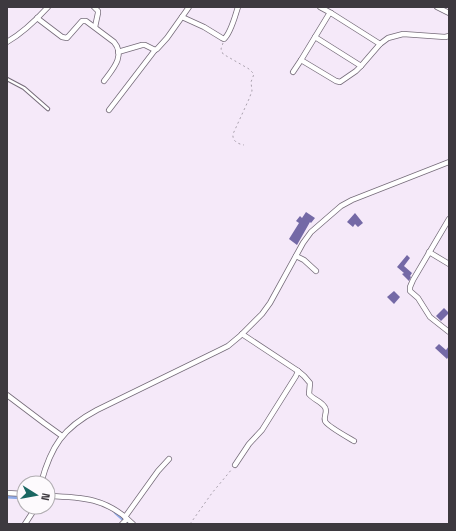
<svg xmlns="http://www.w3.org/2000/svg" width="456" height="531" font-family="'Space Grotesk',sans-serif">
<rect width="100%" height="100%" fill="#f5e9f9"/>
<g fill="none" stroke-linecap="round" stroke-linejoin="round">
<g stroke="#90abe8" stroke-width="5">
<path d="M7 496 24 497"/>
<path d="M116 512 126 521 128 524"/>
</g>
</g>
<g fill="#7469a6">
<path d="M306 212 315 218 311 223 310 222 297 245 289 239 299 223 296 221 300 216 302 218Z"/>
<path d="M355 213 363 223 358 227 355 224 353 227 347 222Z"/>
<path d="M407 255 410 258 404 266 412 273 410 276 411 277 409 281 402 274 404 273 397 267Z"/>
<path d="M394 291 400 297 394 304 387 297Z"/>
<path d="M444 308 449 313 441 321 436 316Z"/>
<path d="M439 344 446 350 449 346V356L447 359 435 348Z"/>
</g>
<g fill="none" stroke-linecap="round" stroke-linejoin="round">
<g stroke="#766c7a" stroke-width="4.5">
<path id="lane" d="M7 79 24 88 48 109"/>
</g>
<g stroke="#766c7a" stroke-width="6">
<g id="street">
<path d="M94 7 98 11V13L95 27"/>
<path d="M320 7 331 13"/>
<path d="M437 7 449 13"/>
<path d="M182 17 204 27 222 38 224 39C231 33 235 16 238 7"/>
<path d="M37 18 62 37 67 38 82 21H86L114 42C126 56 112 70 104 81"/>
<path d="M315 37 361 66"/>
<path d="M7 42C21 34 37 19 48 7"/>
<path d="M118 52 142 45H145L155 50 157 49 167 38 189 7"/>
<path d="M301 60 336 81 340 82 356 71 361 66 380 44 388 38 403 34 445 37 449 36"/>
<path d="M293 72 301 60 329 14 331 13 380 44"/>
<path d="M109 110 155 50"/>
<path d="M449 219 413 280 410 287V291L418 298 430 317 449 332"/>
<path d="M429 252 449 264"/>
<path d="M296 256 304 260 316 271"/>
<path d="M298 371 304 376 310 383 309 394C313 399 320 401 324 406 329 411 323 416 325 421 327 426 349 438 354 441"/>
<path d="M7 395 44 423 62 436"/>
<path d="M235 465 249 444 262 430 296 376 298 371 242 334"/>
<path d="M41 483C51 446 63 428 97 410L220 350 228 346 240 336 262 314 270 303 303 243 311 232 341 206 352 200 449 162"/>
<path d="M7 493 24 494"/>
<path d="M48 496C82 497 107 498 133 524"/>
<path d="M125 517 158 471 169 459"/>
<path d="M25 524 36 507"/>
<path d="M122 524 127 519"/>
</g>
</g>
<g stroke="#a9a1ad" stroke-width="1" stroke-dasharray="2 3" stroke-linecap="butt">
<path d="M223 43 221 49 223 54 249 69 254 74 251 82 252 91 249 99 233 134C232 141 238 144 244 145"/>
<path d="M190 524 212 493 232 469"/>
</g>
<use href="#lane" stroke="#fff" stroke-width="2.5"/>
<use href="#street" stroke="#fff" stroke-width="4.5"/>
</g>
<rect width="456" height="531" fill="none" stroke="#3d393f" stroke-width="16"/>
<g transform="translate(36 495) rotate(101)"><circle r="19" fill="#fdfafd" stroke="#b0adb1"/>
<path d="M0-3L7 15L0 10L-7 15Z" fill="#1a6762"/>
<text y="-6" font-size="11" font-weight="bold" text-anchor="middle" fill="#3d393f">N</text>
</g>
</svg>
